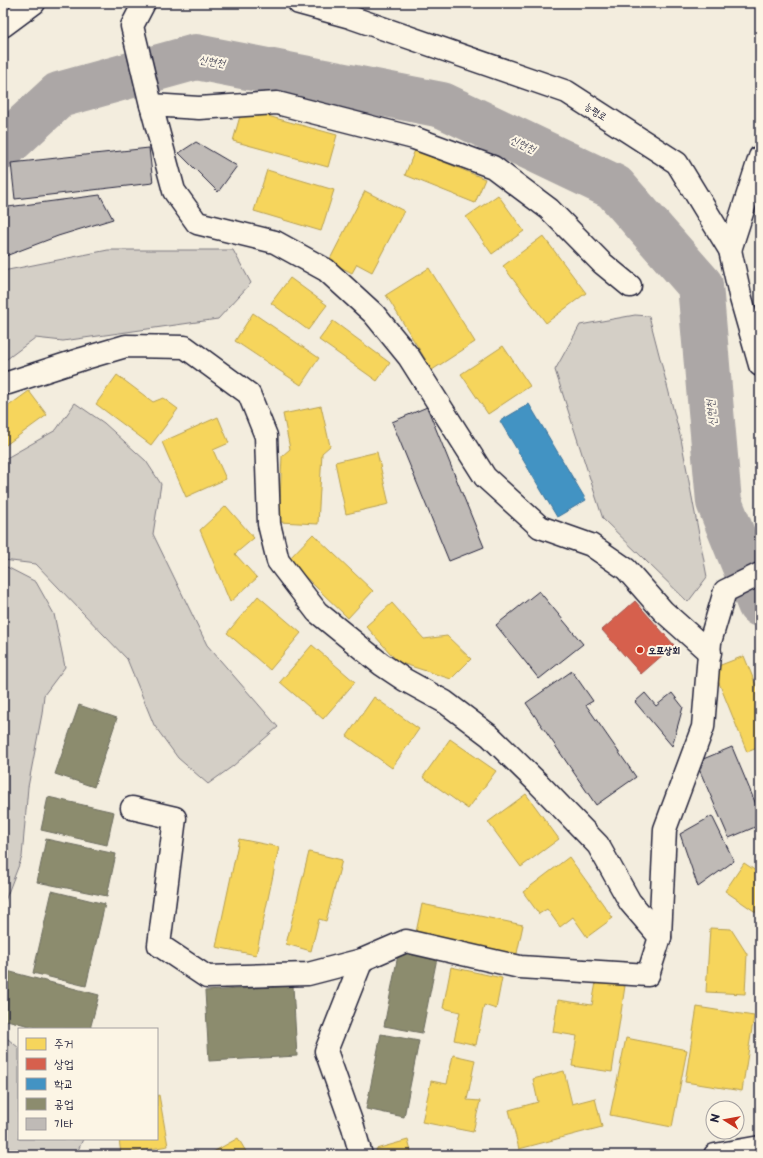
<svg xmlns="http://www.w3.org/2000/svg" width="763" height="1158" font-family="'Playpen Sans','Poor Story',sans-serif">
<rect width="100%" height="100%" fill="#f3edde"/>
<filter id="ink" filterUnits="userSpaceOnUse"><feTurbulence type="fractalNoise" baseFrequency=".025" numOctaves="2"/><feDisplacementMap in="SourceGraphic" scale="8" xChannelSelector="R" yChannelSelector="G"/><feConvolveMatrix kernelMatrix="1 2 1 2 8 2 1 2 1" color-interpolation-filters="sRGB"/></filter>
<g filter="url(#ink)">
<g fill="#d4cfc6" stroke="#7b7880">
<path d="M108 250H233L251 283 218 319 63 341 35 338 3 362V271Z"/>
<path d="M635 315 649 316 681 439 707 577 688 602 603 519 555 370 580 325Z"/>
<path d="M75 403 104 423 146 461 161 484 153 534 207 645 278 727 233 766 208 784 178 758 154 725 127 659 36 564 3 560V460L56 430Z"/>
<path d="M3 565 36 582 54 614 65 667 44 695 42 714 28 787 22 857 3 906Z"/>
<path d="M3 1035 19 1048V1139H83L76 1155H3Z"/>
</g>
<g fill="#f6d55c" stroke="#b69f52">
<path d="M242 109 337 135 328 167 233 141Z"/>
<path d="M415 150 485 179 475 203 405 175Z"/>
<path d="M267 170 334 190 321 231 254 211Z"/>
<path d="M365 191 404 211 372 272 357 264 352 273 329 261Z"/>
<path d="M498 195 524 231 492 254 466 217Z"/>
<path d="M543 236 586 293 546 323 503 266Z"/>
<path d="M429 268 475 342 432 370 386 295Z"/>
<path d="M290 278 327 305 308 330 271 303Z"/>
<path d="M253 313 319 358 301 385 235 341Z"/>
<path d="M333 321 390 363 377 381 319 340Z"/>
<path d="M503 346 530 386 488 414 461 374Z"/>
<path d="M117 375 153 402 163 398 178 409 151 445 96 404Z"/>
<path d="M29 391 47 415 3 447V410Z"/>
<path d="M321 406 330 446 322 453 318 524 279 522 282 456 290 449 283 414Z"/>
<path d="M218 417 229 443 213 450 226 479 186 497 162 442Z"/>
<path d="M377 452 389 504 346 514 335 462Z"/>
<path d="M226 506 254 538 235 554 257 578 230 602 200 530Z"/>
<path d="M313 534 373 591 348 618 288 560Z"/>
<path d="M258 596 301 633 270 670 227 633Z"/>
<path d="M392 603 424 639 447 636 471 659 451 679 398 662 366 626Z"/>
<path d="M312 645 355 682 323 719 280 682Z"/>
<path d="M744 656 760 695V747L747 752 713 668Z"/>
<path d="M374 697 419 729 392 768 347 736Z"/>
<path d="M450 739 496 771 468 809 423 777Z"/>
<path d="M526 794 559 839 521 867 488 822Z"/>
<path d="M239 839 279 847 256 955 216 947Z"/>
<path d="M309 852 342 860 326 921 319 919 311 951 286 944Z"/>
<path d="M569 857 613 918 587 937 573 917 560 927 547 909 539 914 523 892Z"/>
<path d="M744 863 756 871 760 865V915L725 891Z"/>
<path d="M422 904 523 925 516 958 415 937Z"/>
<path d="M710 928 731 929 747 954 745 994 706 992Z"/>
<path d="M451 967 502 978 496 1009 484 1005 476 1045 454 1040 460 1012 443 1008Z"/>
<path d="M596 982 625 986 612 1072 572 1066 577 1036 553 1032 558 1000 592 1005Z"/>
<path d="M697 1007 754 1016 742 1091 685 1082Z"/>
<path d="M626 1038 687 1050 672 1127 610 1115Z"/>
<path d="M453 1055 475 1060 467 1100 480 1101 473 1132 422 1122 431 1081 447 1084Z"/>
<path d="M564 1071 572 1104 595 1098 602 1127 519 1149 509 1110 538 1102 533 1079Z"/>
<path d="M159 1095 168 1146 121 1154 119 1139H157V1096Z"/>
<path d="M238 1138 248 1155H208Z"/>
<path d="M408 1140 412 1155H377L376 1149Z"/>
</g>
<path fill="#d6604d" stroke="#a04d48" d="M635 601 674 645 641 674 602 630Z"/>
<path fill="#4393c3" stroke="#39719a" d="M529 404 586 500 557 517 500 421Z"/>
<g fill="#8c8c6e" stroke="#6c6c5f">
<path d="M79 705 117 718 94 787 55 774Z"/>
<path d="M48 797 114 812 107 845 41 830Z"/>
<path d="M46 839 116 854 107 896 37 882Z"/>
<path d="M52 891 105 904 86 986 33 973Z"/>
<path d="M399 950 437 958 422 1033 384 1026Z"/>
<path d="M3 970 99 995 90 1029H41L3 1019Z"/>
<path d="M293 986 297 1056 209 1061 205 991Z"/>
<path d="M381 1034 419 1041 404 1117 366 1109Z"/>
</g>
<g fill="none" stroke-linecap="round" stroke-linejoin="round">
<path stroke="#aca7a6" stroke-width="46" d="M3 147 59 95 196 57 442 105 614 187 700 285 719 502 760 604"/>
</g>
<g fill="#bfbab6" stroke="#22223b">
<path d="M196 142 237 166 218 192 179 153Z"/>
<path d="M149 148 153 183 15 199 11 163Z"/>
<path d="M100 195 113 219 58 236 3 257V209L8 207Z"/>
<path d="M427 407 484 547 449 561 392 422Z"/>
<path d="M539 591 583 644 539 679 496 625Z"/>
<path d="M572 671 593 701 586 705 636 777 596 805 526 703Z"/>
<path d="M645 693 656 706 672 693 683 707 672 746 635 702Z"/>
<path d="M732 747 760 814V825L729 838 696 762Z"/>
<path d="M712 816 734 861 698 887 680 834Z"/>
</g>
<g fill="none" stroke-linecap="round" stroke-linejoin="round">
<g stroke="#22223b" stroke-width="25">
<g id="minor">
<path d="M144 3 132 26 151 105 174 191 197 223 275 242 326 270 374 314 409 357 485 477 540 527 591 545 626 569 663 611 710 653"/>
<path d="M151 105 199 108 277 103 414 138 493 167 549 209 602 263 630 286"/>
<path d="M730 250 760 157"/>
<path d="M8 383 82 359 126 346 185 347 249 394 266 436 269 524 278 561 317 612 381 664 405 680 445 702 490 736 538 783 598 845 630 902 660 937"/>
<path d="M132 808 175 818 159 945 207 977 308 974 362 960"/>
<path d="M361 1155 353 1127 326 1051 362 960 406 941 520 967 648 975 660 937 665 829 703 727 710 642 725 591 760 574"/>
<path d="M715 1155 760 1147"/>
</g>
</g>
<g stroke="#22223b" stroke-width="25">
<g id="major">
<path d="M299 3 350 17 567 92 677 163 730 250 740 295 760 365"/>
<path d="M3 26 34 3"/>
</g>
</g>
<use href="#minor" stroke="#fcf5e5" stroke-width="22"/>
<use href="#major" stroke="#fcf5e5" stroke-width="22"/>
</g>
</g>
<circle fill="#c8321e" stroke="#fcf5e5" stroke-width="1.5" cx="640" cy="650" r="4"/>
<g text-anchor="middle" stroke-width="4" stroke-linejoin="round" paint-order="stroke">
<g font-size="10" fill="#22223b" stroke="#fcf5e5">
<text transform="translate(596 111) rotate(33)" y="4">능평로</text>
</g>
<g font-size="10" font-weight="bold" fill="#22223b" stroke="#fcf5e5" text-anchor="start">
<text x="648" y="654">오포상회</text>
</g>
<g font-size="11" font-style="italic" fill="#525160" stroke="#fcf5e5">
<text transform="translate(212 61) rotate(9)" y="4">신현천</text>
<text transform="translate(523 144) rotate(26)" y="4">신현천</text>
<text transform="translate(711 413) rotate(-95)" y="4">신현천</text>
</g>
</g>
<rect width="763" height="1158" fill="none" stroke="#fcf5e5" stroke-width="16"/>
<rect x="8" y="8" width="747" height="1142" fill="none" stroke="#22223b" stroke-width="1.5" filter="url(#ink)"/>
<rect x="18" y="1028" width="140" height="112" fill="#fcf5e5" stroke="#a5a1a1"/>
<rect x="26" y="1038" width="20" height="12" fill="#f6d55c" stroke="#a5a1a1"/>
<text x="54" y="1048" font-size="12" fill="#22223b">주거</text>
<rect x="26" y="1058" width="20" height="12" fill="#d6604d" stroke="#a5a1a1"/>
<text x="54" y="1068" font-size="12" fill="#22223b">상업</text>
<rect x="26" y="1078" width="20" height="12" fill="#4393c3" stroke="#a5a1a1"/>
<text x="54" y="1088" font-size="12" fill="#22223b">학교</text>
<rect x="26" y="1098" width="20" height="12" fill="#8c8c6e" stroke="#a5a1a1"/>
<text x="54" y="1108" font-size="12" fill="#22223b">공업</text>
<rect x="26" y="1118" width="20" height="12" fill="#bfbab6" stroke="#a5a1a1"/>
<text x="54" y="1128" font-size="12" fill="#22223b">기타</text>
<g transform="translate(725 1120) rotate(281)"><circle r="19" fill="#fcf5e5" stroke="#a5a1a1"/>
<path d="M0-3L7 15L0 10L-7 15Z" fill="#c8321e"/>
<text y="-6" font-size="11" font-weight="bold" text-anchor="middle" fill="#22223b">N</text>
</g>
</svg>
